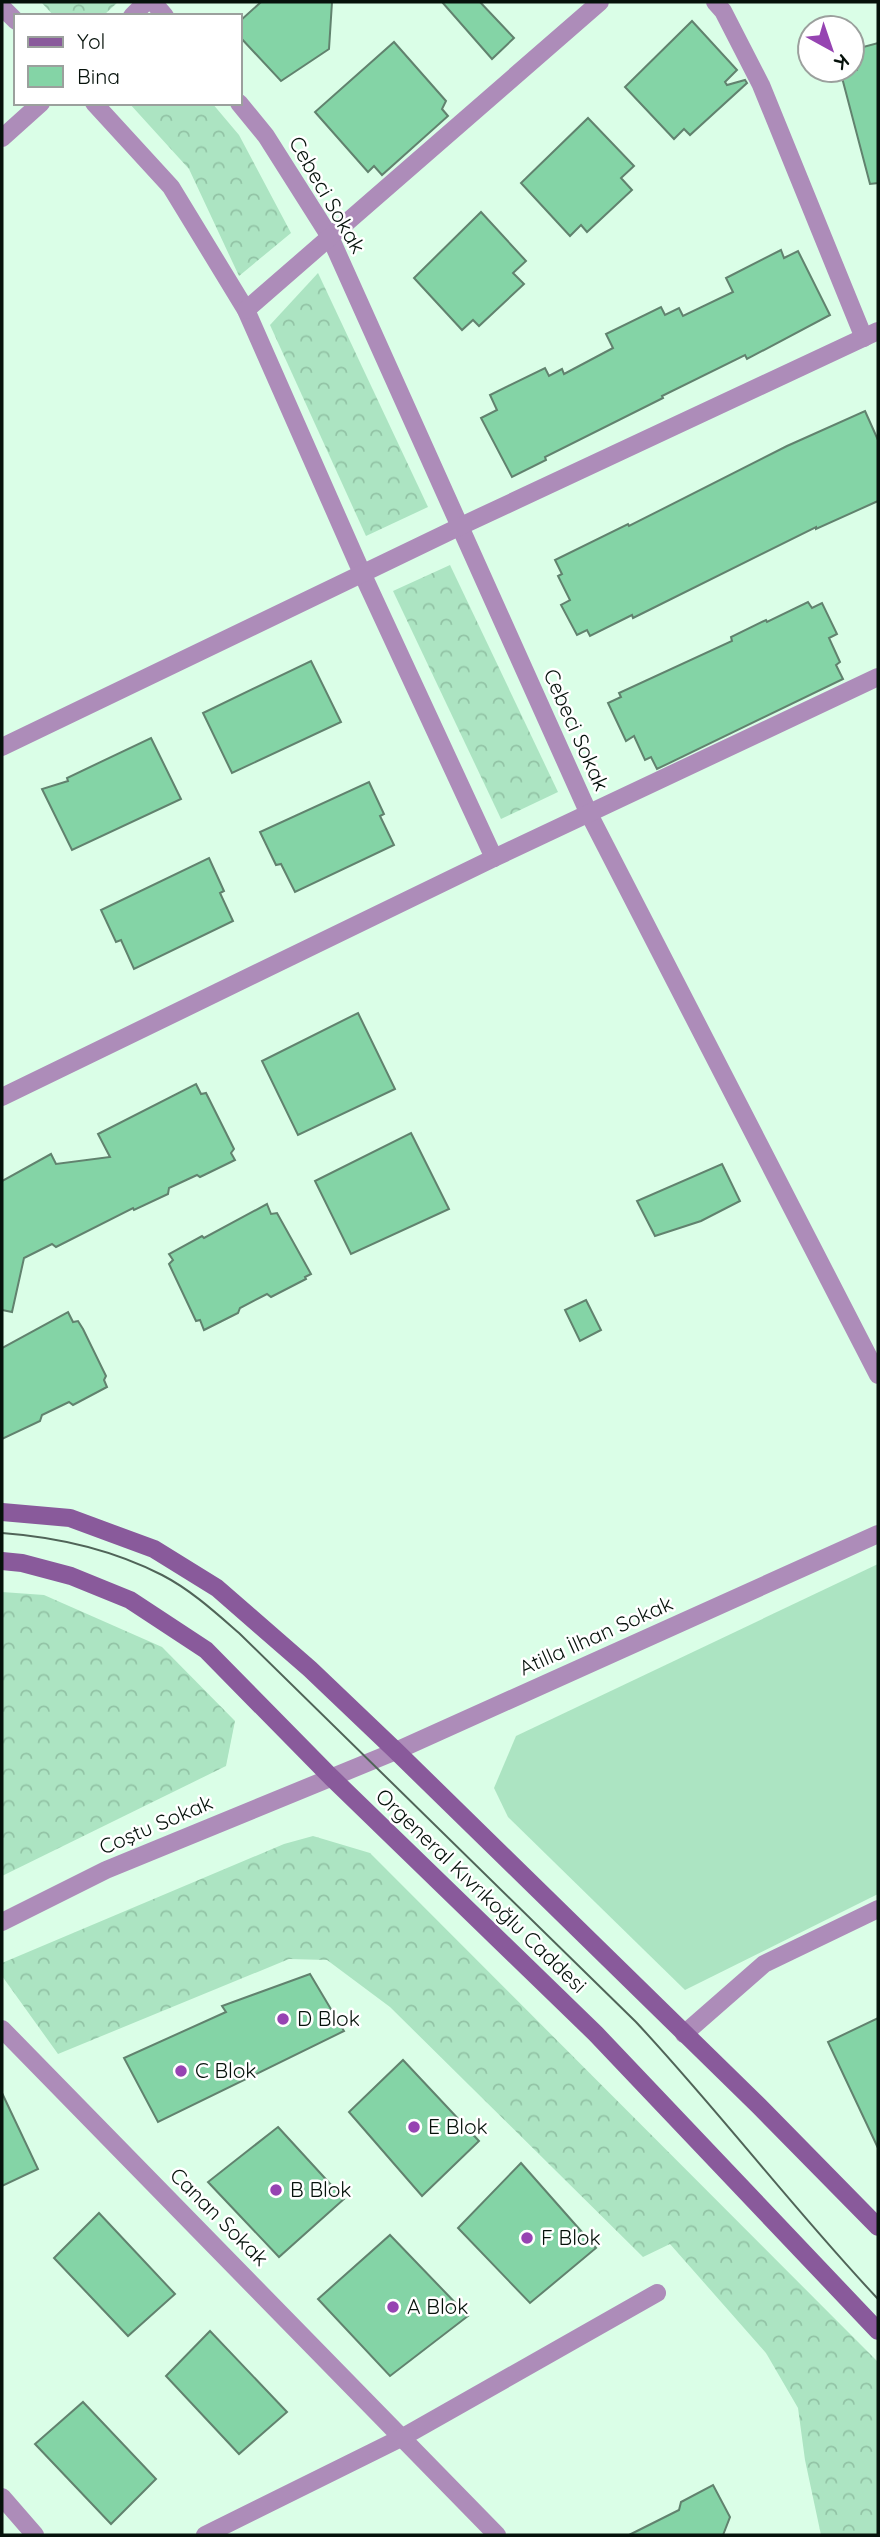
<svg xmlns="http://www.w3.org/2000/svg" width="880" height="2537" font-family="Quicksand,sans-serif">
<defs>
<pattern id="forest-crowns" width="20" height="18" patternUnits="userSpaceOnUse" patternTransform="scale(1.75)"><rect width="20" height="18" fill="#ace4c2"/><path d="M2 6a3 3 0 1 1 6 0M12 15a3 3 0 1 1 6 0" fill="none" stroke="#92c3a5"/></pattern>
</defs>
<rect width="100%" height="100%" fill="#dafee7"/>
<path fill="#ace4c2" d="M878 1564V1894L685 1990 508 1817 494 1788 516 1736Z"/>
<g fill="url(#forest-crowns)">
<path d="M41 2H118L103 16H54Z"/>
<path d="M129 103H212L239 135 291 233 239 276 189 169Z"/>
<path d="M318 273 428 507 366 536 270 325Z"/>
<path d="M450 565 558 792 501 819 393 591Z"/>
<path d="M2 1592 44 1595 162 1647 235 1721 226 1766 2 1876Z"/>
<path d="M313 1836 370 1853 878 2362V2535H821L805 2460 798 2408 766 2353 670 2244 643 2257 390 2007 327 1960 289 1959 58 2054 2 1976V1963L284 1844Z"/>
</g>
<g fill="#84d4a6" stroke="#61826e" stroke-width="2">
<path d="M261 2H332L329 49 281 81 240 37V21Z"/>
<path d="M442 2H480L514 38 492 59Z"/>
<path d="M692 21 737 70 725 82 727 85 745 80 747 83 690 135 684 129 674 139 625 87Z"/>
<path d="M394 42 446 101 442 109 448 116 382 175 374 166 368 172 315 112Z"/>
<path d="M878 43V183L870 184 840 70H856L852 65V50Z"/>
<path d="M588 118 634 166 621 178 632 190 587 232 581 225 570 236 521 183Z"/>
<path d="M481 212 526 261 513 273 524 284 479 326 473 320 462 330 414 278Z"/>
<path d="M781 250 784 258 798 251 830 315 747 359 745 355 662 396 663 398 545 457 546 460 512 477 481 418 497 410 490 395 545 368 549 376 562 369 564 374 613 348 606 334 661 307 665 315 679 308 683 316 733 292 726 278Z"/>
<path d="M865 411 878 440V501L816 529V527L633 618 632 615 590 636 587 630 577 635 561 605 570 600 558 576 562 574 555 560 628 524 629 526 787 446Z"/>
<path d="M808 602 812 608 822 603 837 634 829 638 840 662 836 665 843 679 657 769 651 757 645 760 634 736 626 741 608 703 621 697 619 693 732 641 731 637 766 620 767 622Z"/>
<path d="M311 661 341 722 232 773 203 713Z"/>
<path d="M151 738 181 799 72 850 42 789 68 781 67 778Z"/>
<path d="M369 782 384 814 380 816 394 845 295 892 281 864 276 865 260 832Z"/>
<path d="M209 858 224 891 220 893 233 921 134 969 121 940 116 942 101 910Z"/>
<path d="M358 1013 395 1089 298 1135 262 1061Z"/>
<path d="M196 1084 201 1094 206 1093 234 1149 231 1153 235 1160 200 1177 197 1175 169 1188 168 1194 134 1210 133 1208 56 1247 52 1244 24 1258 12 1312 2 1310V1181L51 1154 56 1164 110 1157 98 1134Z"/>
<path d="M411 1133 449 1209 351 1254 315 1181Z"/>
<path d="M722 1164 740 1201 701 1221 655 1236 637 1201Z"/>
<path d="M267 1204 271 1214 277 1213 311 1274 305 1277 306 1279 271 1297 267 1294 240 1308 238 1313 204 1330 200 1320 196 1321 169 1264 173 1260 169 1254 202 1236 204 1238Z"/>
<path d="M586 1300 601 1330 580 1341 565 1310Z"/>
<path d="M68 1312 73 1322 78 1321 83 1329 106 1376 104 1380 107 1387 73 1405 69 1402 42 1415 40 1421 2 1439V1348Z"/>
<path d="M310 1974 344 2031 158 2122 124 2058 226 2012 222 2006Z"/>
<path d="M878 2018V2148L828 2042Z"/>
<path d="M403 2060 479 2141 422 2196 349 2112Z"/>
<path d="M2 2093 38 2169 2 2186Z"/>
<path d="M278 2127 344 2199 279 2257 208 2182Z"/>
<path d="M521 2163 596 2248 530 2303 458 2228Z"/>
<path d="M99 2213 175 2294 128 2336 54 2258Z"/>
<path d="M390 2235 468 2316 390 2376 318 2299Z"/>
<path d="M210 2331 287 2412 239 2454 166 2376Z"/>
<path d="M83 2402 156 2479 111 2524 35 2444Z"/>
<path d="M713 2485 730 2517 723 2535H629L679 2510 681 2502Z"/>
</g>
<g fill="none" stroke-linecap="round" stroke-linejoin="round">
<g stroke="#ad8cb9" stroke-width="18">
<path d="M153 2 165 16"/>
<path d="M715 2 723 11 761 85 864 338"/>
<path d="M2 7 16 21"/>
<path d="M132 16 146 2"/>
<path d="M94 103 171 187 246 310 362 573 494 858"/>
<path d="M239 103 266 136 330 237 589 814 878 1375"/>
<path d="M2 138 41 103"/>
<path d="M246 310 600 2"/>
<path d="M2 747 461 526 878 331"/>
<path d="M2 1097 494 858 878 677"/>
<path d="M2 1922 106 1870 396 1751 878 1534"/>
<path d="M2 2029 497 2535"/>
<path d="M684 2034 764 1964 878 1909"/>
<path d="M2 2497 35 2535"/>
<path d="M205 2535 403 2437 657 2293"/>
</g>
<g stroke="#895a9b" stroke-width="18">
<path d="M2 1512 70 1518 154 1549 217 1588 310 1669 396 1751 759 2106 878 2227"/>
<path d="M2 1561 22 1563 71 1576 130 1600 206 1650 331 1777 596 2034 878 2331"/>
</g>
<path stroke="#506458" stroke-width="2" d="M2 1533C56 1537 113 1550 162 1575 191 1590 215 1612 239 1633L636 2022C720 2112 794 2210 878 2299"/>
</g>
<g fill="#9644b2" stroke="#fff" stroke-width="2.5">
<circle cx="283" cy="2019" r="7"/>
<circle cx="181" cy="2071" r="7"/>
<circle cx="414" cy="2127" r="7"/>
<circle cx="276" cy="2190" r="7"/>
<circle cx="527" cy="2238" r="7"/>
<circle cx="393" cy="2307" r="7"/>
</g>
<g text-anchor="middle" stroke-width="5" stroke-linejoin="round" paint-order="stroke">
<g font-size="21" fill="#06120b" stroke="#fff">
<text transform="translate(327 195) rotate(60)" y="7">Cebeci Sokak</text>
<text transform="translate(576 730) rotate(66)" y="7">Cebeci Sokak</text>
<text transform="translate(596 1636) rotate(-24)" y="7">Atilla İlhan Sokak</text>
<text transform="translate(156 1825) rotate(-23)" y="7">Coştu Sokak</text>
<text transform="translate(481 1891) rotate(44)" y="7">Orgeneral Kıvrıkoğlu Caddesi</text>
<text transform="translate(219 2217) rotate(45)" y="7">Canan Sokak</text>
</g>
<g font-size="21" fill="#06120b" stroke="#fff" text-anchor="start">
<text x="297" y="2026">D Blok</text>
<text x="195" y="2078">C Blok</text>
<text x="428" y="2134">E Blok</text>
<text x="290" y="2197">B Blok</text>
<text x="541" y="2245">F Blok</text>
<text x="407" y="2314">A Blok</text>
</g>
</g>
<rect width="880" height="2537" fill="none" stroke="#06120b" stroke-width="7"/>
<rect x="14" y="14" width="228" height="91" fill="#ffffff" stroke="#9ba09d" stroke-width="2"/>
<rect x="28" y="37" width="35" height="10" fill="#895a9b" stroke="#9ba09d" stroke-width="2"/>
<text x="77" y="49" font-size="21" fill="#06120b">Yol</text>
<rect x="28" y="66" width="35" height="21" fill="#84d4a6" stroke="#9ba09d" stroke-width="2"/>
<text x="77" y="84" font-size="21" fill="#06120b">Bina</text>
<g transform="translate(831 49) rotate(140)"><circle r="33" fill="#ffffff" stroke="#9ba09d" stroke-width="2"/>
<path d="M0-5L12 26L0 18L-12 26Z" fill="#9644b2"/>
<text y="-10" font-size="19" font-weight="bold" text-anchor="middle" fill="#06120b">K</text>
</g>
</svg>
